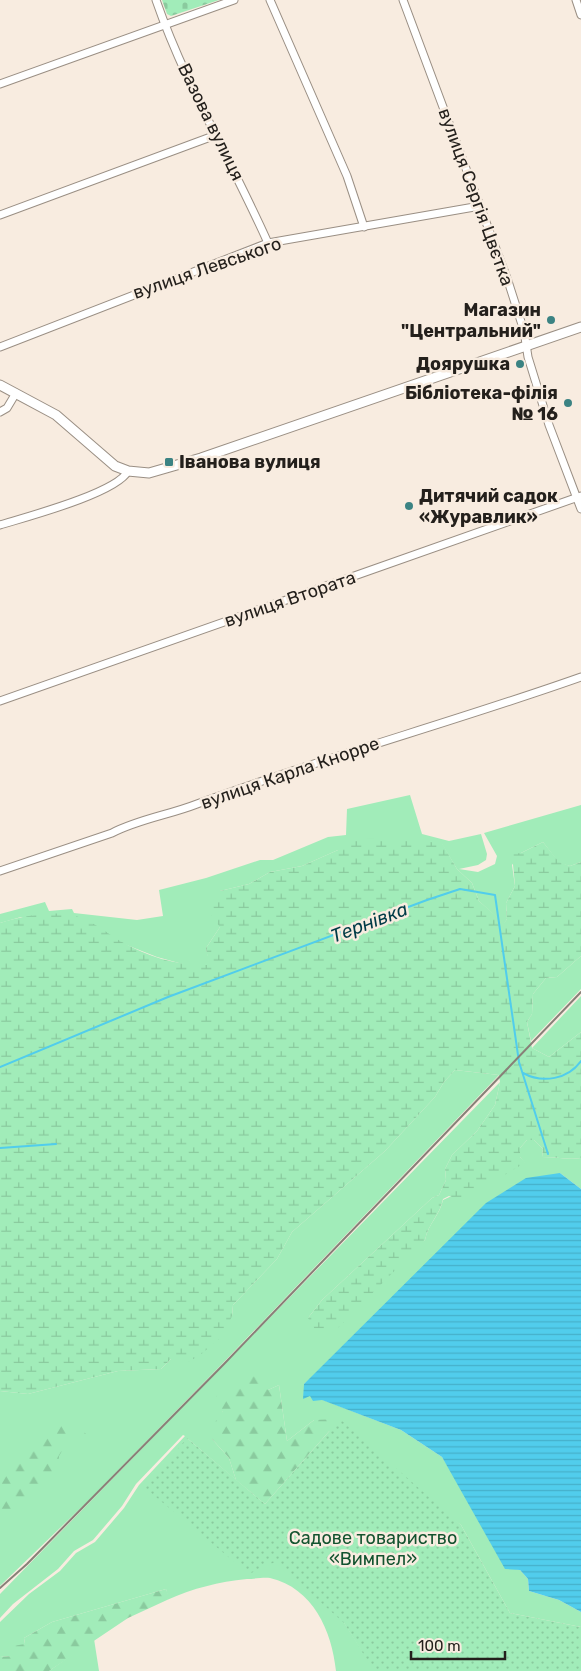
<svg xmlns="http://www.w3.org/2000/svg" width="581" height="1671" font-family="Rubik,sans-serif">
<defs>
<pattern id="forest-firs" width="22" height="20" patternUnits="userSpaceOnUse" patternTransform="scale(1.25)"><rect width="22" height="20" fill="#a1ecb9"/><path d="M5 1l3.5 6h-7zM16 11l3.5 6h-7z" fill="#8aca9e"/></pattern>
<pattern id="wetland-marsh" width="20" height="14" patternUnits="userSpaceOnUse" patternTransform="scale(1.25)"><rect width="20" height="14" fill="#a1ecb9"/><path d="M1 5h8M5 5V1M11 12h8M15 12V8" fill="none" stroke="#8aca9e"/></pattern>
<pattern id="cemetery-stones" width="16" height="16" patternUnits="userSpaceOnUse" patternTransform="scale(1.25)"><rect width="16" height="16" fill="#a1ecb9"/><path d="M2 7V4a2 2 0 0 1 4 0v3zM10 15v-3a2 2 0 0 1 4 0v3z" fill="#8aca9e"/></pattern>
<pattern id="park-dots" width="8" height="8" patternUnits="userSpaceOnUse" patternTransform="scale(1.25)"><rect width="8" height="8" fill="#a1ecb9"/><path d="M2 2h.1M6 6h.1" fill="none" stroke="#8aca9e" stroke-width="1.8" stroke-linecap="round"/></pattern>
<pattern id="water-rules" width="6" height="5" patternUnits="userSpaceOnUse" patternTransform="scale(1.25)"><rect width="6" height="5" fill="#51cdec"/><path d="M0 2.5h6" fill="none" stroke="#46b0ca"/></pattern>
</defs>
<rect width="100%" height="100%" fill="#f8ece0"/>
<g fill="#a1ecb9">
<path d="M410 795 422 834 449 841 481 834 487 854 486 860 478 865 459 869 478 872 495 864 497 856 484 833 581 805V862L570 866 559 863 543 842 521 853 512 865 515 886 506 903 507 919 504 924 479 901 472 883 457 869 442 844 338 850 302 866 270 872 249 884 220 891V927L206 948 210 965 190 966 157 957 124 944 21 917 0 923V914L45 902 49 911 72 909 74 913 137 920 163 916 159 890 206 878 260 860H273L328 837 346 835 347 809Z"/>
<path d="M581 956V989L531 1041 527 1022 532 1014 533 994 546 978 557 977Z"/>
<path d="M581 996V1032L549 1057 532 1048Z"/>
<path d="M455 1070 499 1075 223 1363 89 1500 0 1586V1391L28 1394 118 1371 161 1369 171 1359 232 1316 233 1305 277 1259 292 1232 385 1151 435 1097 444 1082Z"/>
<path d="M500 1082 495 1105 477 1131 452 1155 445 1169 446 1180 439 1195 432 1198 322 1300 308 1318 425 1240C428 1224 440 1215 443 1200L525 1162 520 1157V1148L527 1140H534L543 1149 542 1157C555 1157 570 1160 581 1158V1189L560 1173 304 1384 310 1395 401 1430 442 1457 511 1568 520 1570 528 1579 529 1591 559 1600 581 1612V1627L510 1613 461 1525 314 1420 287 1441 279 1385 223 1411 212 1439 229 1458 236 1480 187 1438 275 1560 343 1621 375 1671H336C332 1631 313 1588 270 1578 264 1577 254 1579 247 1579 218 1582 194 1588 167 1600L168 1597 166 1589 52 1622 24 1638 25 1644 12 1656 0 1657V1622L29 1594 60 1571 76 1553 95 1542 124 1508 139 1485 185 1436 183 1435 136 1484 122 1506 93 1540 74 1551 58 1569 13 1604 0 1618V1594Z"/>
<path d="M94 1639 99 1671H49Z"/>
</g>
<g fill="url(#forest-firs)">
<path d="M250 1372 268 1390 279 1385 287 1441 314 1420 340 1419 265 1504 236 1480 229 1458 212 1439 210 1429 223 1411 215 1399 219 1392Z"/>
<path d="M75 1423 95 1443 88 1448 73 1433 59 1456 58 1474H46L41 1483 0 1520V1475L57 1424Z"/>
<path d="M166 1589 169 1597 167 1600 128 1618 49 1671H0V1657L11 1656 13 1646 25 1644 24 1638 52 1622Z"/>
</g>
<path fill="url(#wetland-marsh)" d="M377 838 442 843 457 869 472 883 479 901 504 923 507 919 506 903 515 886 512 854 521 853 543 842 559 862 570 866 581 862V956L557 977 546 978 533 994 532 1014 527 1022 532 1048 549 1057 581 1032V1158C570 1160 555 1157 542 1157L543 1149 534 1140H527L520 1148V1157L526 1162 462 1201 449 1196 443 1199C440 1215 428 1224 425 1240L335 1331H316L308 1318 322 1300 432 1198 439 1195 446 1180 445 1169 452 1155 477 1131 495 1105 500 1082 499 1075 455 1070 444 1082 435 1097 385 1151 292 1232 277 1259 233 1305 232 1316 223 1336 199 1356 184 1364 171 1359 161 1369 118 1371 28 1394 0 1391V923C20 917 43 912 64 914 85 915 104 931 122 942 148 957 179 966 209 965L206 948 220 927 208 911 220 891 249 884 270 872 302 866 338 850 343 840Z"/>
<path fill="url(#cemetery-stones)" d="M162 0H219L171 16 167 14Z"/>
<path fill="url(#park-dots)" d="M340 1419 461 1525 510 1613 581 1627V1671H374L344 1623 275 1562 249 1574 145 1488 187 1438 265 1504Z"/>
<path fill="url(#water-rules)" d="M560 1173 581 1189V1612L559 1600 529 1591 528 1579 520 1570 505 1569 442 1457 401 1430 322 1400 313 1401 310 1396 303 1399 304 1384 486 1203 526 1178Z"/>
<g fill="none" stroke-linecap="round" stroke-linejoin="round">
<g stroke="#51cdec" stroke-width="2">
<path d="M0 1067 168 997 427 900 460 889 495 895 519 1062 548 1154"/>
<path d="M523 1073C543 1084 568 1079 581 1061"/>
<path d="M0 1148 56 1144"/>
</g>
<g stroke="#9a8f84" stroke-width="9">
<g id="minor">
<path d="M156 0C185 84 232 162 268 243"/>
<path d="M270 0 347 176 364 227"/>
<path d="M403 0 508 281 524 331 528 357 549 425 581 509"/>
<path d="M576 0 581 15"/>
<path d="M0 84 234 0"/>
<path d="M0 215 216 135"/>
<path d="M0 347 268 243 480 206"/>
<path d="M0 412 7 408 16 393"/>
<path d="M0 525C26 517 117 493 128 471"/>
<path d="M0 701 581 496"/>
<path d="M0 871 112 833C139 819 169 815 197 804 324 757 454 722 581 677"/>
</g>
</g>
<g stroke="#9a8f84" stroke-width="11">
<path id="major" d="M0 385 56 415 115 466 128 471 149 473 201 458 581 327"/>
</g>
<use href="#minor" stroke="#fff" stroke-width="7"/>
<use href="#major" stroke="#fff" stroke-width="9"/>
<path stroke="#888078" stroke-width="2" d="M0 1588 27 1564 224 1364 581 992"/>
</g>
<g fill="#3b8383" stroke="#f8ece0" stroke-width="2">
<circle cx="551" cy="320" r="5"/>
<circle cx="520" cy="364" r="5"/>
<circle cx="568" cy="403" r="5"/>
<rect x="164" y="457" width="10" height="10" rx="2.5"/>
<circle cx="409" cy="506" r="5"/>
</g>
<g text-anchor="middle" stroke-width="5" stroke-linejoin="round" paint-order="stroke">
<g font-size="18" fill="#24201c" stroke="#f8ece0">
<text transform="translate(211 122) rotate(64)" y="6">Вазова вулиця</text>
<text transform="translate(476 197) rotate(70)" y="6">вулиця Сергія Цвєтка</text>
<text transform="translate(207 268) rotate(-19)" y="6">вулиця Левського</text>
<text transform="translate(290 599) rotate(-19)" y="6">вулиця Втората</text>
<text transform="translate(290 773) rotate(-19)" y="6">вулиця Карла Кнорре</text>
</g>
<g font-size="18" font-weight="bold" fill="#24201c" stroke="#f8ece0" text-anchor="end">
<text x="541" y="316">Магазин<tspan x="541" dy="21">"Центральний"</tspan></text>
<text x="510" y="370">Доярушка</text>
<text x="558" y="399">Бібліотека-філія<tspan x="558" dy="21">№ 16</tspan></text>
<text x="179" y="468" text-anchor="start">Іванова вулиця</text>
<text x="419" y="502" text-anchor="start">Дитячий садок<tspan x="419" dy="21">«Журавлик»</tspan></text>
</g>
<g font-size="18" fill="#13532f" stroke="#f8ece0">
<text x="373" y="1544">Садове товариство<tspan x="373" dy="21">«Вимпел»</tspan></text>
</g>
<g font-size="19" font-style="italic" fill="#003b47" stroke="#f8ece0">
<text transform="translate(369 922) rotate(-21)" y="7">Тернівка</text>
</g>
</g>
<path d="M411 1651v8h94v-8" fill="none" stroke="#24201c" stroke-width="2.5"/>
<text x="418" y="1651" font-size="15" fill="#24201c" stroke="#f8ece0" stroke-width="4" paint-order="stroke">100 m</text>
</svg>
